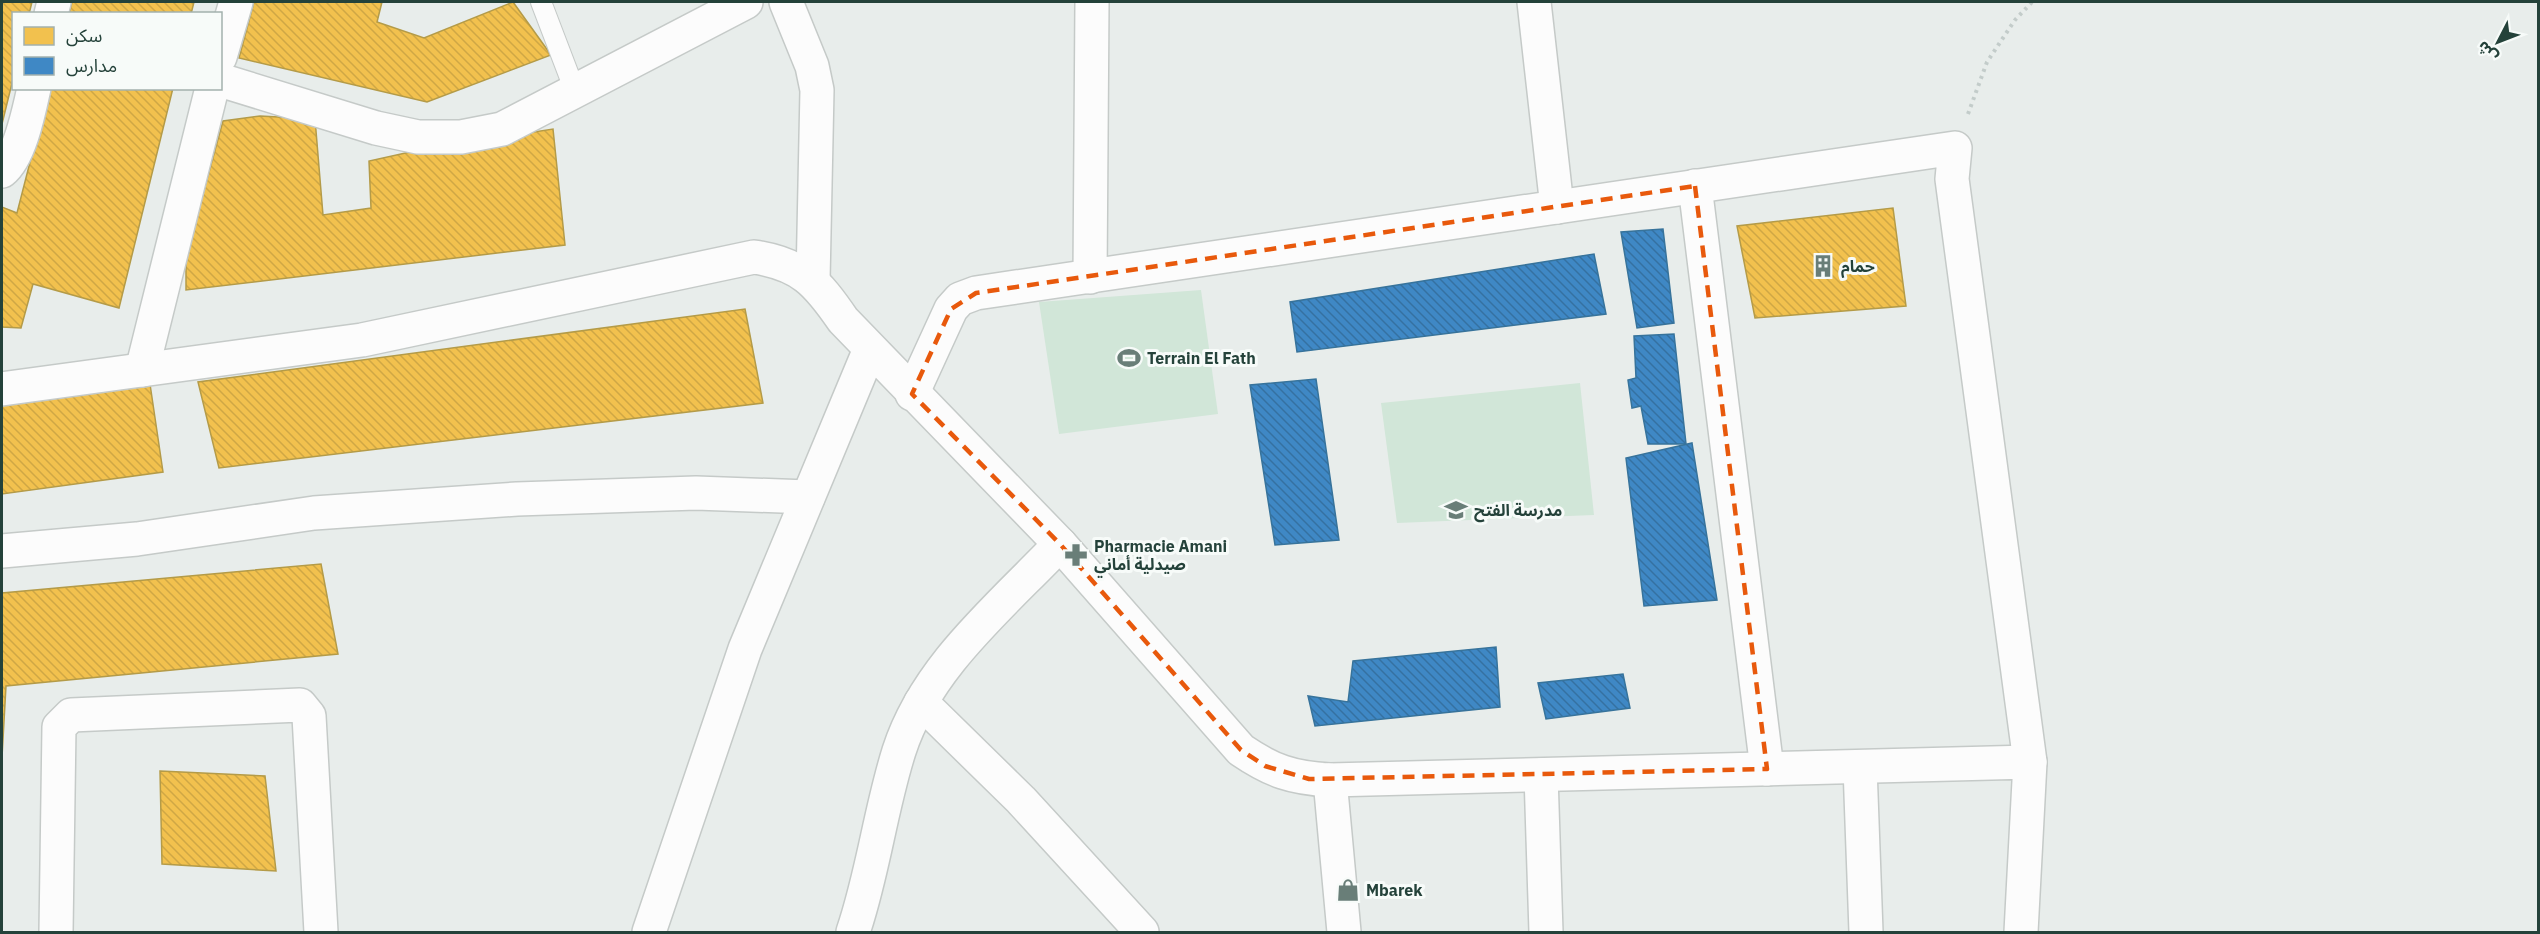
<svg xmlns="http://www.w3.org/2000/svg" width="2540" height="934" font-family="'IBM Plex Sans','Noto Sans Arabic',sans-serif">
<defs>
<pattern id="homes-back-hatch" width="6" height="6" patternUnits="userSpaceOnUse" patternTransform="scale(1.5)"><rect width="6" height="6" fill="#f2c14e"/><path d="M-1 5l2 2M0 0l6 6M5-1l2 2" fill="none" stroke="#cfa745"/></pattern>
<pattern id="schools-back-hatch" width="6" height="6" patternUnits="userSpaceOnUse" patternTransform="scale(1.5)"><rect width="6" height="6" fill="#3f88c5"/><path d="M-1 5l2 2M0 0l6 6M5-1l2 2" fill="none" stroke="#3571a1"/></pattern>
</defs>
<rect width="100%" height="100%" fill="#e8edeb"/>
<g fill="#d1e6d8">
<path d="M1201 290 1218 414 1059 434 1039 302Z"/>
<path d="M1580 383 1594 515 1397 523 1381 403Z"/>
</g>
<g fill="url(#homes-back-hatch)" stroke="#b49b48" stroke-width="1.5">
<path d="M2 2H32L29 14H14V75L2 124Z"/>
<path d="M72 2H194L191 14H69Z"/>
<path d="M254 2H382L377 22 424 38 513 2 551 55 427 102 239 58Z"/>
<path d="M49 88H173L119 308 33 284 21 328 2 327V207L17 213Z"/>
<path d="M260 116 315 119 323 215 371 208 369 161 419 150 553 129 565 245 186 290V256L223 121Z"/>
<path d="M1893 208 1906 306 1755 318 1737 226Z"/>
<path d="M745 309 763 403 219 468 198 382Z"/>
<path d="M150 384 163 472 2 494V401Z"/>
<path d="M321 564 338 654 6 686 2 757V593Z"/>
<path d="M160 771 265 776 276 871 162 864Z"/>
</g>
<g fill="url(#schools-back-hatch)" stroke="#37739b" stroke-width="1.5">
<path d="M1663 229 1674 323 1637 328 1621 232Z"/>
<path d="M1594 254 1606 314 1297 352 1290 302Z"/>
<path d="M1674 334 1686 444H1648L1641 406 1632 408 1628 380 1636 378 1634 336Z"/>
<path d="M1316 379 1339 540 1275 545 1250 385Z"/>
<path d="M1692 443 1717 600 1644 606 1626 458Z"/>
<path d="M1496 647 1500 707 1315 726 1308 696 1348 702 1353 661Z"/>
<path d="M1623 674 1630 708 1546 719 1538 683Z"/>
</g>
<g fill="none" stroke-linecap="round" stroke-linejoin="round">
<g stroke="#c5cac8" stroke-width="22">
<path id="lane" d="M541 2 575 91"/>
</g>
<g stroke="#c5cac8" stroke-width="36">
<g id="street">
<path d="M786 2 812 66 817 90 813 280"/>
<path d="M1534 2 1557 207"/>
<path d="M51 14 54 2"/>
<path d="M220 57 236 2"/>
<path d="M220 80 376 128 418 137H461L502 129 746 2"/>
<path d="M2 171C20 157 29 111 34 88"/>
<path d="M1695 186 1767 769"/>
<path d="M1090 277 1092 2"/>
<path d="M142 370 212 88"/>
<path d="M2 389 362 340 754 257C801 264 817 282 843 320L1060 544 1241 750C1272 771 1292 778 1330 780L2030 762 2021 932"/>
<path d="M912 394 951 309 960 299 976 293 1955 148 1952 179 2030 762"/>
<path d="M2 551 137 539 314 513 517 499 696 493 808 497"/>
<path d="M921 702 1021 800 1142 932"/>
<path d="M1860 767 1866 932"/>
<path d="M1541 775 1546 932"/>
<path d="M1330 780 1344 932"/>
<path d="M56 932 59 727 71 715 300 705 309 716 321 932"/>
<path d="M649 932 745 649 870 349"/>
<path d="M853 932C873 874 880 811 899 751 926 667 1000 607 1060 544"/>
</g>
</g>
<path stroke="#c3ccca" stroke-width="4" stroke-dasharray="3 4.5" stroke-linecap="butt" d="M1968 114 1987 62 2015 20 2032 2"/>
<use href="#lane" stroke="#fcfcfc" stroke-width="20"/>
<use href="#street" stroke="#fcfcfc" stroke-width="33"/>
</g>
<path fill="none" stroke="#e8590c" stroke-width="4.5" stroke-dasharray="12 8" stroke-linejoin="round" d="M1695 186 1767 769 1309 779 1265 766 1241 750 1060 544 912 394 951 309 976 293Z"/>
<defs>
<g id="building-bare" transform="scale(1.8)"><path d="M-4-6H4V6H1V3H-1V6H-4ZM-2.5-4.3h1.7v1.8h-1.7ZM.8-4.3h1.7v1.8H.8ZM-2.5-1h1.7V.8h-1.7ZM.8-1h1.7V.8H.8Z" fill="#697e78" stroke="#f7fbf9" stroke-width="2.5" paint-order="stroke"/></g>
<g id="stadium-bare" transform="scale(1.8)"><path d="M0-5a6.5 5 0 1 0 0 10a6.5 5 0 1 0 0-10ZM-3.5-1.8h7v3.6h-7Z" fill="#697e78" stroke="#f7fbf9" stroke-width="2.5" paint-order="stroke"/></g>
<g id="school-bare" transform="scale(1.8)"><path d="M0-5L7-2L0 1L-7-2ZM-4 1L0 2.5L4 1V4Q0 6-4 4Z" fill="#697e78" stroke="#f7fbf9" stroke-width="2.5" paint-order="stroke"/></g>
<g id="pharmacy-bare" transform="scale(1.8)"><path d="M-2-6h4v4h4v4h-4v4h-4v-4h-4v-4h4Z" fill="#697e78" stroke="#f7fbf9" stroke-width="2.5" paint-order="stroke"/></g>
<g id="shop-bare" transform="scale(1.8)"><path d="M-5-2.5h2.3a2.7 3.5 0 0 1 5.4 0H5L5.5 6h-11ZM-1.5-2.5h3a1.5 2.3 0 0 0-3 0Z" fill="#697e78" stroke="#f7fbf9" stroke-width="2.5" paint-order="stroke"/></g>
</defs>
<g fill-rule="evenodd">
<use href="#building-bare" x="1823" y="266"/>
<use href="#stadium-bare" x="1129" y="358"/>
<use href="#school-bare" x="1456" y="510"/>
<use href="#pharmacy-bare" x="1076" y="555"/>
<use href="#shop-bare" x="1348" y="890"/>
</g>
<g text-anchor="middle" stroke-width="6" stroke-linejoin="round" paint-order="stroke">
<g font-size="16" font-weight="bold" fill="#24423a" stroke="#f7fbf9" text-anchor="start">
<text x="1841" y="272">حمام</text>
<text x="1147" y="364">Terrain El Fath</text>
<text x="1474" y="516">مدرسة الفتح</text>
<text x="1094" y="552">Pharmacie Amani<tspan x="1094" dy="18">صيدلية أماني</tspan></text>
<text x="1366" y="896">Mbarek</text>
</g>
</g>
<rect width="2540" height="934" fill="none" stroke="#24423a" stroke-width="6"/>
<rect x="12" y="12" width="210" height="78" fill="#f7fbf9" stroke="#a3b1ad" stroke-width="1.5"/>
<rect x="24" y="27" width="30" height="18" fill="#f2c14e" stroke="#a3b1ad" stroke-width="1.5"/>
<text x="66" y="42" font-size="18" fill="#24423a">سكن</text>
<rect x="24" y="57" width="30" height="18" fill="#3f88c5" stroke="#a3b1ad" stroke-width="1.5"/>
<text x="66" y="72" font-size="18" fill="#24423a">مدارس</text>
<g transform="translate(2498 42) rotate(228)" stroke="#f7fbf9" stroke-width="4.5" paint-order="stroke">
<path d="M0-4.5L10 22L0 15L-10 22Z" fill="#24423a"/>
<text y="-9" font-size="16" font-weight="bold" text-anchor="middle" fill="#24423a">ش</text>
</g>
</svg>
